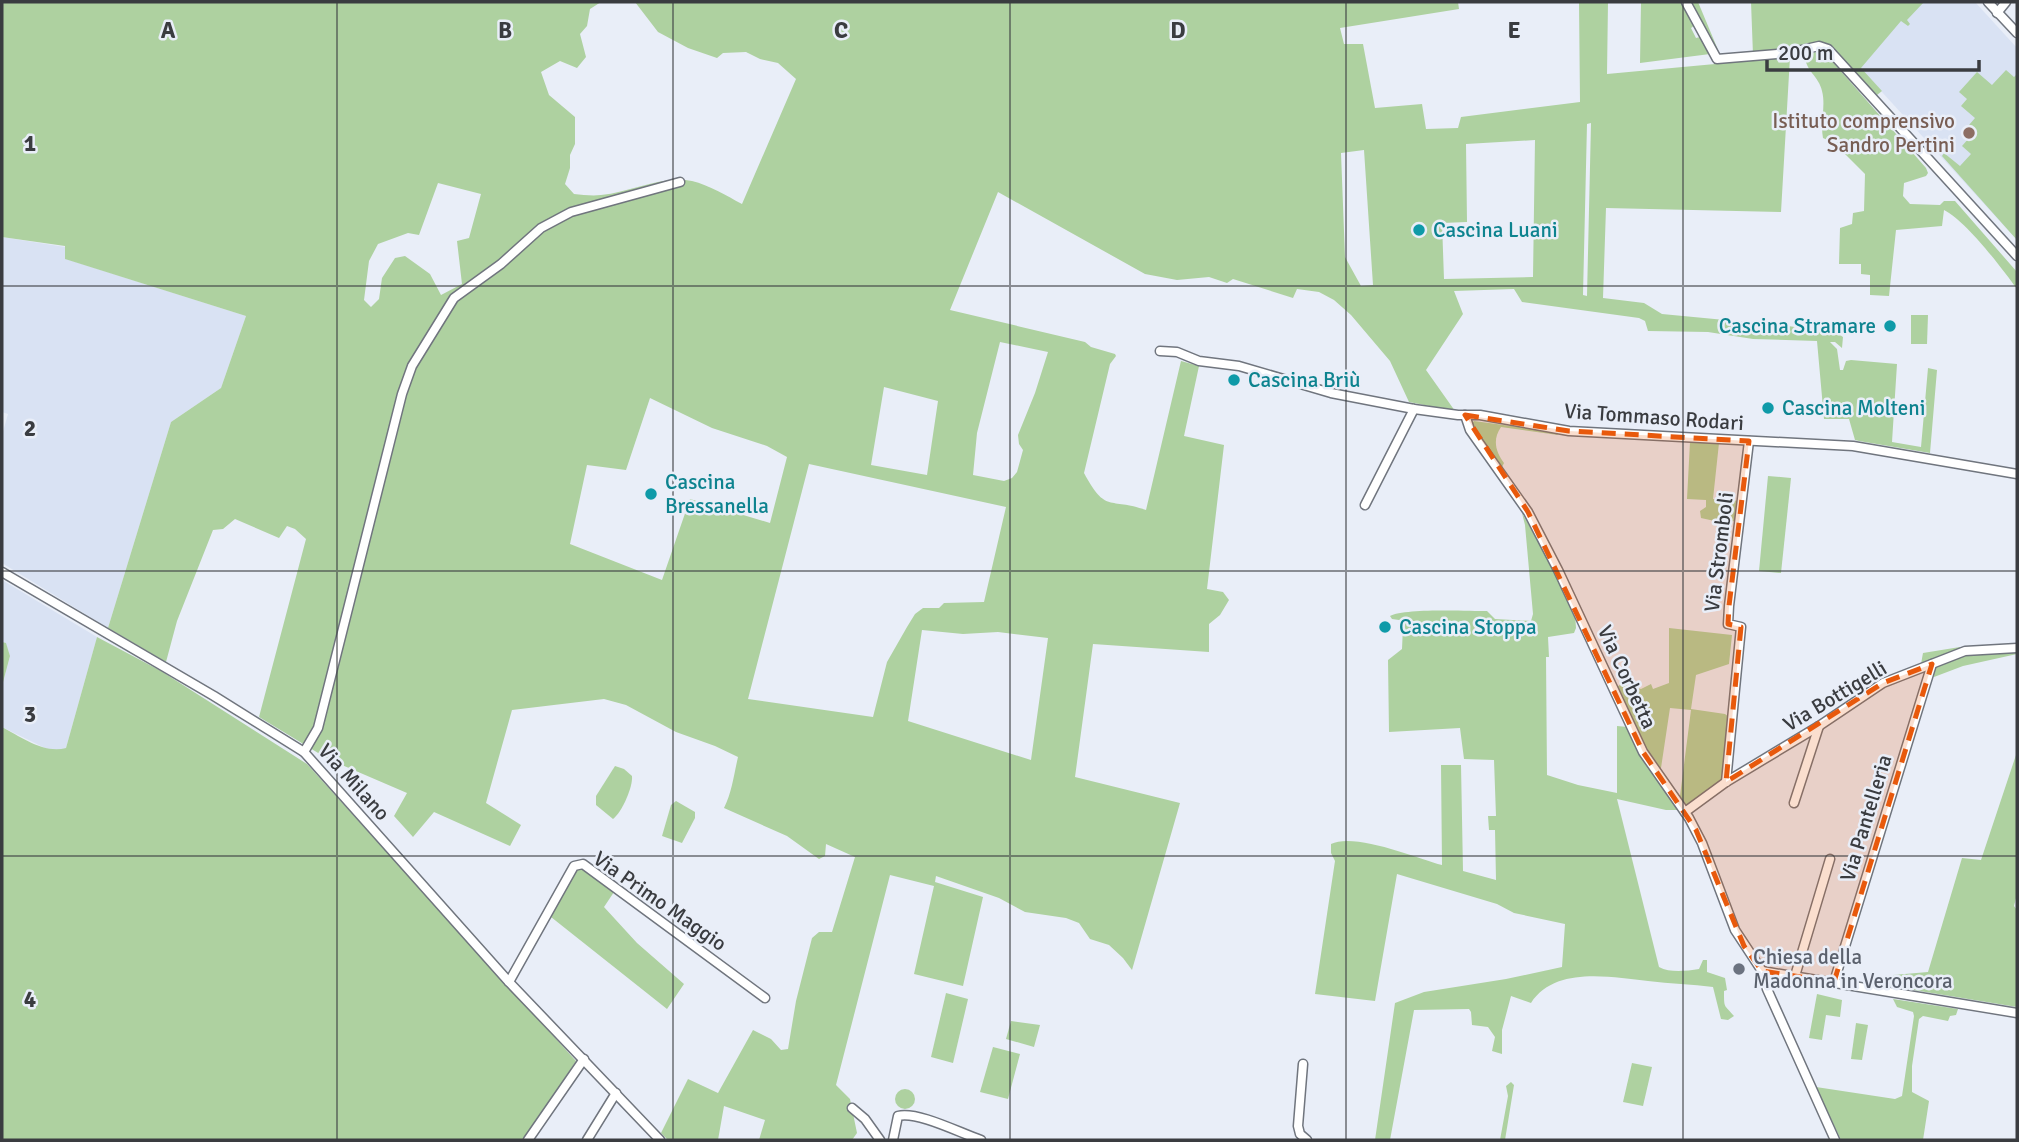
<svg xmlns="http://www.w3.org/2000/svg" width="2019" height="1142" font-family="Signika,sans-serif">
<rect width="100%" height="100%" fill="#e9eef8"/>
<g fill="#d9e2f3">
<path d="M1813 2H1975L2017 48V240L1861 69Z"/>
<path d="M2 237 65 247 66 259 246 316 221 388 171 422 108 628 2 563V435L8 414 2 412Z"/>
<path d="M2 580 97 637 66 748 55 751 45 748 2 727V686L10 656 6 644 2 642Z"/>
</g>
<g fill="#aed1a0" fill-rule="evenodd">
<path d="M2 2H601L590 9 587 26 580 34 586 57 577 68 560 61 541 72 549 95 575 117V144L570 155V168L565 184 574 194C583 195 593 196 601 195 632 192 661 175 692 181 709 185 727 196 742 204L796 79 778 63 760 59 746 52 723 53 717 58 688 48 658 32 635 2H1458L1459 9 1340 28 1344 44H1363L1375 108 1422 104 1426 129 1458 128 1461 117 1580 102 1579 2H1608L1607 74 1790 57 1781 212 1606 208 1603 298 1644 303 1662 314 1788 326 1837 333 1843 337 1842 348 1835 342H1830L1837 349 1840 370H1843L1846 361 1851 360 1897 364 1892 442 1921 447 1928 368 1937 370 1930 453 1859 441 1855 440 1849 419H1824L1817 341 1753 339 1708 332 1648 331 1645 321 1639 318 1522 302 1514 289 1454 291 1463 314 1426 370 1455 411 1409 402 1390 361 1351 315 1334 300 1319 292 1297 289 1293 298 1233 279 1227 283 1209 277 1177 280 1145 274 998 192 950 310 1085 342 1091 347 1115 354 1116 356 1110 364 1084 473C1106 514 1109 497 1146 510L1181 361 1199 366 1184 436 1224 445 1207 589 1223 592 1229 600 1220 615 1209 624V652L1093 644 1075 777 1180 803 1132 970 1123 958 1109 945 1090 939 1079 923 1066 918 1025 912 999 898 936 876 935 882 983 897 963 986 914 974 934 886 890 875 836 1085 850 1099 857 1133 852 1140H759L765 1120 724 1106 718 1140H668L661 1133 688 1079 718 1093 753 1030 771 1039 781 1050 788 1049 796 1001 812 938 819 932H832L855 857 826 844 825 856 819 859 787 836 724 808C732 792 734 774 738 757L715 746 676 732 626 705 604 699 512 710 486 803 521 825 510 846 434 812 413 837 394 816 407 793 328 759 259 717 306 539 295 529 287 526 279 538 235 519 223 529 213 530 177 621 166 662 108 628 171 422 221 388 246 316 65 259V246L2 237ZM1591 123 1587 296 1583 295 1587 124ZM1535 140 1533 277 1444 279 1442 223 1467 222 1466 144ZM1364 150 1373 285 1361 286 1345 257 1341 153ZM438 183 481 194 469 238 457 241 462 284 441 295 430 274 405 256 395 258 382 278 379 299 371 307 364 300 369 261 378 244 408 233 419 235ZM1000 342 1048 352 1035 393 1018 435 1019 444 1023 450 1017 472 1012 478 1004 481 973 475 977 433ZM884 387 938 401 927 475 871 465ZM650 398 712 428 767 446 787 457 770 523 690 499 662 580 570 544 587 465 626 470ZM809 464 1006 507 984 602 944 603 939 608H923L915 614 907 627 887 662 873 717 748 699ZM922 630 963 634 998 632 1048 638 1031 760 908 721Z"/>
<path d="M1641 2H1683L1695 25 1691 28 1696 38 1700 37 1710 54 1640 63Z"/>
<path d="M1688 2H1698L1721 57 1718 55Z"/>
<path d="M1751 2H1924L1907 20 1910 24 1908 26 1901 21 1861 68 1882 91 1877 95 1834 51 1819 46 1753 55Z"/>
<path d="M1817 52H1824L1926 168 1928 173 1926 176 1904 183 1903 196 1910 204 1940 205 1944 201H1955L2017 272V289C2001 267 1967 222 1944 210L1942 226 1896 230 1889 296 1870 295V275L1861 274V264H1839L1840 228 1852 224 1853 213 1864 211 1865 174 1845 154 1843 147 1823 138C1820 122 1826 106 1822 91 1819 76 1804 70 1805 54Z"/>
<path d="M2006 70 2014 77 2017 74V240L1942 156 1944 153 1960 166 1971 154 1962 146 1969 138 1963 132 1975 118 1961 106 1967 99 1959 92 1977 72 1992 85Z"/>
<path d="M1911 315H1928L1927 344H1911Z"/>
<path d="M1474 421 1556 432 1558 435 1501 427C1492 440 1496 452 1504 463L1502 467 1473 431 1471 424Z"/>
<path d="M1690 442 1719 443 1713 499 1741 501 1738 521 1719 522 1701 518 1700 511 1706 507V500L1687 499Z"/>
<path d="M1768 476 1791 478 1781 573 1759 571Z"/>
<path d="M1522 513 1548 559 1575 613 1576 628 1574 633 1548 637 1549 657H1546L1547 775 1578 785 1617 793V726L1628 727 1644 761 1678 810H1666L1617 799 1659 967C1670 973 1686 971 1699 969L1703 960H1707V972L1725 978 1727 990 1724 991C1724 1009 1724 1004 1734 1016L1728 1020 1721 1019 1713 987C1692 984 1670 984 1648 981 1610 977 1555 966 1531 1003L1511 996 1502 1030V1054L1492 1051 1495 1037 1488 1027 1472 1025 1471 1012 1469 1009 1414 1010 1390 1140H1375L1395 1003 1424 992 1506 979 1562 967 1565 924 1514 913 1497 904 1397 874 1375 1001 1315 994 1335 861 1331 853V844C1354 832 1417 858 1442 865L1441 765H1461L1463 871 1496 880 1495 830H1489L1488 816H1496L1494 760 1464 759 1460 728 1389 732 1388 660 1402 649 1403 626 1406 621 1392 619 1390 616C1404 608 1468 611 1487 611L1495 619 1531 621 1533 614 1525 525Z"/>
<path d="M1669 628 1732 635 1729 664 1696 675 1691 709 1725 714 1729 717 1722 780 1687 806 1680 796 1691 710 1670 708 1661 768 1658 770 1651 760 1617 687 1621 684 1641 689 1651 684 1653 689 1669 683Z"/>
<path d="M97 637 161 671 307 764 576 1061 524 1140H2V727C21 737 44 754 66 748Z"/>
<path d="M2 642 6 643 10 656 2 686Z"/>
<path d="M1960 647 1962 652 1925 666 1921 664 1923 653Z"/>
<path d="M2017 648V654L1963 666 1934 677 1931 672 1933 665 1966 652Z"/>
<path d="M2017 752V894L2014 906 2017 910V1007L1889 986 1893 975 1928 972 1962 858 1981 860Z"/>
<path d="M615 766 624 769 632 776C633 787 622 812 613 819L596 805V796Z"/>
<path d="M676 801 695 812V818L682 843 662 836 671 805Z"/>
<path d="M584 867 614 892 604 907 637 943 684 984 667 1009 551 917 575 869Z"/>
<path d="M946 993 968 999 953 1063 931 1057Z"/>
<path d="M1817 994 1842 1000 1840 1017 1826 1015 1822 1040 1809 1038Z"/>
<path d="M1893 999 1958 1009 1956 1015 1950 1016 1948 1021 1923 1016 1919 1019 1912 1066V1092L1929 1101 1923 1140H1841L1816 1087 1895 1099 1902 1096 1914 1016 1913 1012 1897 1007Z"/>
<path d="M1011 1021 1040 1025 1034 1047 1006 1039Z"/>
<path d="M1856 1023 1868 1025 1862 1060 1851 1059Z"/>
<path d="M993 1047 1020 1054 1008 1099 980 1092Z"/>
<path d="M1632 1063 1652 1067 1643 1106 1623 1102Z"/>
<path d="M1511 1082 1514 1085 1505 1140H1500L1508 1096 1506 1086Z"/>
<circle cx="905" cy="1099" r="10"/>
</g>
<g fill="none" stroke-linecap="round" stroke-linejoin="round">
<g stroke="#70757e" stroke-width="11">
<g id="minor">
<path d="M1686 2 1717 59 1788 53 1819 46 1828 49 2017 256"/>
<path d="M1988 2 2017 33"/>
<path d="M1997 13 2006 2"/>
<path d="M1160 351 1177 352 1199 361 1239 366 1331 393 1414 409 1458 415H1480L1569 431 1853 446 2017 474"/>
<path d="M1465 415 1470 430 1528 512 1558 570 1643 752 1689 818 1702 843 1735 930 1762 971 1767 989 1835 1140"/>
<path d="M1365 505 1414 409"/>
<path d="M2 572 214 696 304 752 509 982 660 1140"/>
<path d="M304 752 318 728 402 394 412 366 454 298 501 264 541 228 571 212 680 182"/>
<path d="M1726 782 1741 627 1728 624 1729 606 1749 441"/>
<path d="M1794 803 1819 726"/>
<path d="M1685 812 1726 782 1819 726 1883 683 1965 651 2017 648"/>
<path d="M1762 971 2017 1013"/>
<path d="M1795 976 1830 859"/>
<path d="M509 982 574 866 583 864 765 998"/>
<path d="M1834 982 1932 664"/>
<path d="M1303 1064 1298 1126 1300 1134 1307 1140"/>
<path d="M852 1108 865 1119 880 1140"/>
<path d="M528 1140 584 1059"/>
<path d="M587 1140 616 1093"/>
<path d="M893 1140 898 1116C918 1111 960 1133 981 1140"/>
</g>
</g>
<use href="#minor" stroke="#fff" stroke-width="8"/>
</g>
<path fill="#e8590c" fill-opacity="0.2" stroke="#e8590c" stroke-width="5" stroke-dasharray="14 9" stroke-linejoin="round" d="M1465 415 1569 431 1749 441 1729 606 1728 624 1741 627 1726 782 1883 683 1932 664 1834 982 1762 971 1744 946 1696 830 1643 752 1528 512Z"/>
<path fill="none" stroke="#3a3c40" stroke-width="2" stroke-opacity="0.55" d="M337 2V1140M673 2V1140M1010 2V1140M1346 2V1140M1683 2V1140M2 286H2017M2 571H2017M2 856H2017"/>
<circle fill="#8d6e63" stroke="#e9eef8" stroke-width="2.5" cx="1969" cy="133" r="7"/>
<g fill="#0f9aa8" stroke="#e9eef8" stroke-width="2.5">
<circle cx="1419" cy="230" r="7"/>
<circle cx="1890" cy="326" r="7"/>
<circle cx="1234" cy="380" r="7"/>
<circle cx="1768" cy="408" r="7"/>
<circle cx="651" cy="494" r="7"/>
<circle cx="1385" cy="627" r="7"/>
</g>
<circle fill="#6b7280" stroke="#e9eef8" stroke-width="2.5" cx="1739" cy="969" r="7"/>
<g text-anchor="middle" stroke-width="5" stroke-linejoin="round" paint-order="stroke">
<g font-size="21" fill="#785e54" stroke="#e9eef8" text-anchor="end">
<text x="1955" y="128">Istituto comprensivo<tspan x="1955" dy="24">Sandro Pertini</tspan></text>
</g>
<g font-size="21" fill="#0d838f" stroke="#e9eef8" text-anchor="start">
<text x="1433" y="237">Cascina Luani</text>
<text x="1876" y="333" text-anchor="end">Cascina Stramare</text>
<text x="1248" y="387">Cascina Briù</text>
<text x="1782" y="415">Cascina Molteni</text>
<text x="665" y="489">Cascina<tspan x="665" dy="24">Bressanella</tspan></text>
<text x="1399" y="634">Cascina Stoppa</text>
</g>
<g font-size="21" fill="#3a3c40" stroke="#e9eef8">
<text transform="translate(1654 417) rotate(4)" y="7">Via Tommaso Rodari</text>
<text transform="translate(1719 552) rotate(-83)" y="7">Via Stromboli</text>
<text transform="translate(1627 677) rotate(65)" y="7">Via Corbetta</text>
<text transform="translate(1835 696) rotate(-31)" y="7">Via Bottigelli</text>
<text transform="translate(354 782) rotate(48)" y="7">Via Milano</text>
<text transform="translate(1866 818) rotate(-73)" y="7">Via Pantelleria</text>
<text transform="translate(660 901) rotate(35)" y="7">Via Primo Maggio</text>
</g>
<g font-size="21" fill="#5b616d" stroke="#e9eef8" text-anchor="start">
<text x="1753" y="964">Chiesa della<tspan x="1753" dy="24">Madonna in Veroncora</tspan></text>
</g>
</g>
<g font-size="23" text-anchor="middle" font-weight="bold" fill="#3a3c40" stroke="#e9eef8" stroke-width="5" stroke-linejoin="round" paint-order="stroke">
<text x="168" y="38">A</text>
<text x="505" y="38">B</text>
<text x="841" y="38">C</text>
<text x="1178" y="38">D</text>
<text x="1514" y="38">E</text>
<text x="30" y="151">1</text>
<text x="30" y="436">2</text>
<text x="30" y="722">3</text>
<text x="30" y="1007">4</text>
</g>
<rect width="2019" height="1142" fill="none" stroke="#3a3c40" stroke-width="7"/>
<path d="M1767 60v10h212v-10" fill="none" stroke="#3a3c40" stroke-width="3.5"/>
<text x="1778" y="60" font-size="21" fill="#3a3c40" stroke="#e9eef8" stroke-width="5" paint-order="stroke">200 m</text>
</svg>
